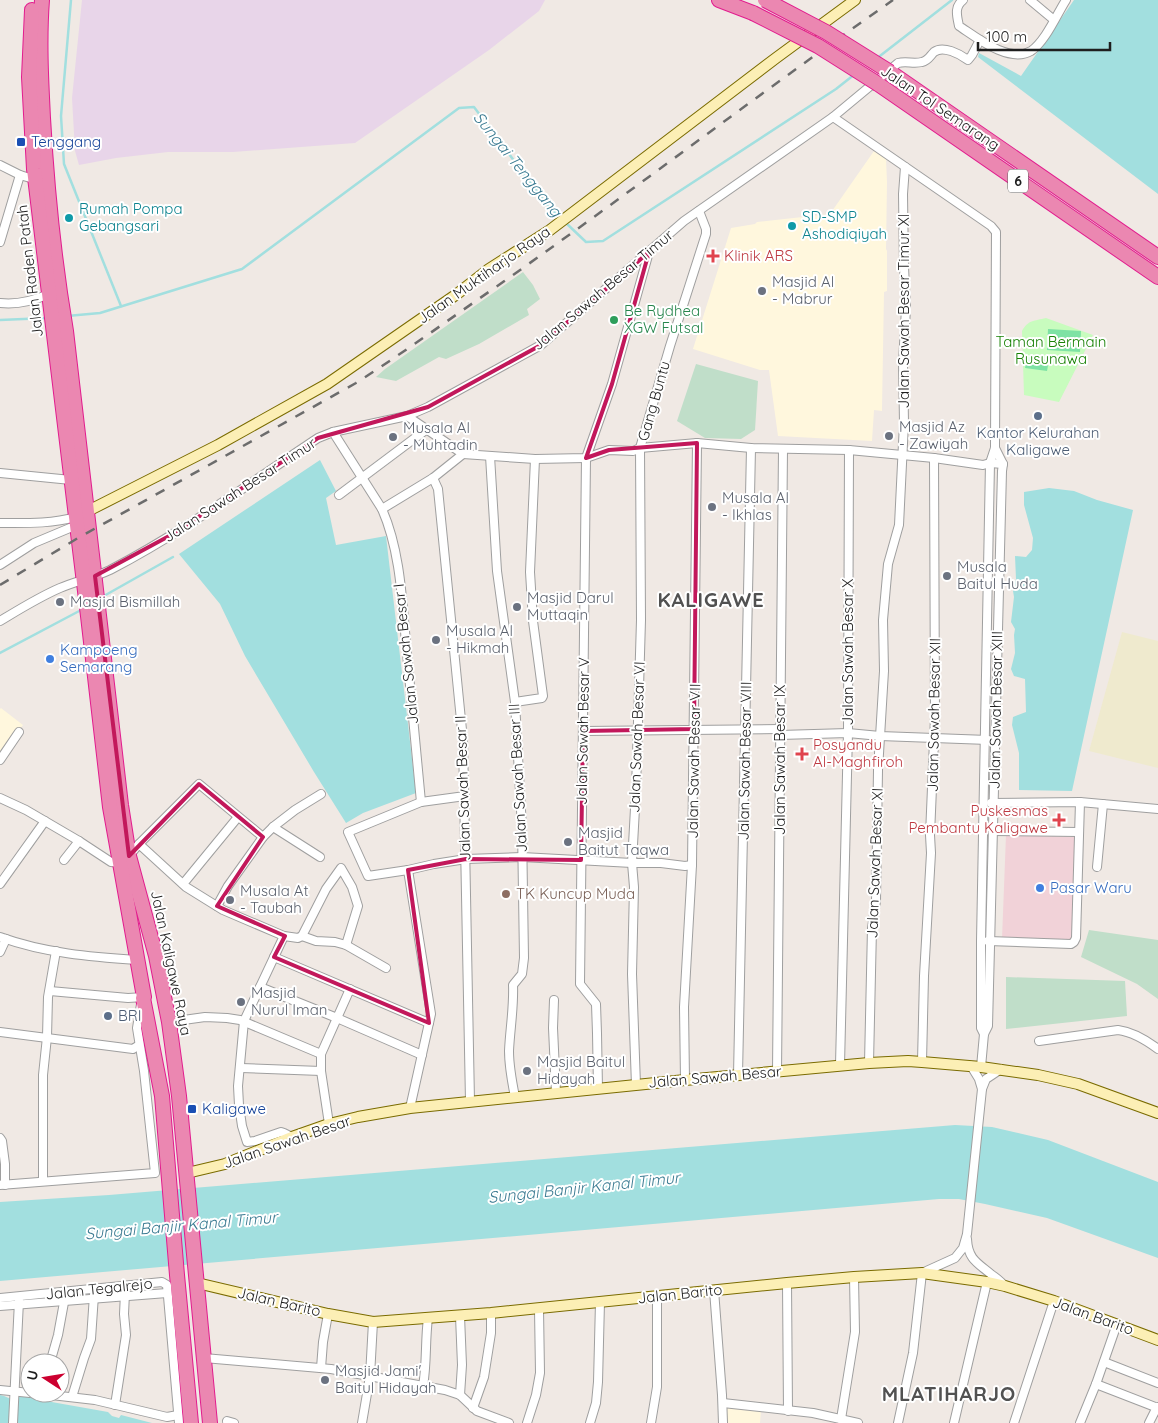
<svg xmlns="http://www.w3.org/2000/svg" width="1158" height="1423" font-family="Quicksand,sans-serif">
<rect width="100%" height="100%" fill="#f0e9e4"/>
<path fill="#f1d2d8" d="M1006 835 1076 837 1074 940 1002 939Z"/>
<path fill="#e8d5e9" d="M82 0H545L539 11 489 50 355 143 233 152H168L116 158 79 165 75 151 72 98Z"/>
<g fill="#fff7dd">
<path d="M874 151 886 159 887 182 886 249 887 251V291L884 292 882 409V411L874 410 872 441 778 436 769 370H760L693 349 731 228 755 224 757 222 830 214Z"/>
<path d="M1 708 23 725 0 758V709Z"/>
<path d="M726 1408 761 1410 760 1423H725Z"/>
</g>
<path fill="#efeace" d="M1122 632 1158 641V768L1089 751Z"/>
<g fill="#c0dec9">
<path d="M523 272 533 285 540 299 527 309 529 315 479 344 446 359 439 357 396 381 376 377 385 369Z"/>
<path d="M696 364 758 381 755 430 741 439 705 438 677 421Z"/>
<path d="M1089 930 1158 940V999L1137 984 1081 957Z"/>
<path d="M1006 977 1125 981 1127 1016 1006 1029Z"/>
</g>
<path fill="#c8fcbe" d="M1046 318 1093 335 1059 402 1024 395 1022 331C1028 320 1034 321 1046 318Z"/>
<g fill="#7ee2a4">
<path d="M1048 329 1081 331 1080 352 1047 350Z"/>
<path d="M1027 357 1049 360 1047 371 1025 368Z"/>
</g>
<g fill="#a2dfdf">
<path d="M1074 0H1158V194L978 57 979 53 1021 76Z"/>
<path d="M320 460 336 491 326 498 336 545 386 536 416 793 363 813 346 823 314 772 245 656 220 604 179 554Z"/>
<path d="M1049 488 1074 491 1097 500 1133 510 1072 791 1019 790V753L1012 725 1013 717 1026 712 1025 679 1014 676 1011 669 1015 653 1014 635 1015 629 1011 622 1014 597 1013 591 1016 579 1015 556 1026 557 1032 550 1033 538 1024 505V492Z"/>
<path d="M955 1125 992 1127 1048 1140 1158 1182V1258L1047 1218 985 1204 959 1199H939L0 1281V1202L109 1195Z"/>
<path d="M0 1395C6 1396 9 1399 15 1400L19 1396 40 1397 46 1401 108 1412 112 1416 119 1418 121 1415 152 1423H0Z"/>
</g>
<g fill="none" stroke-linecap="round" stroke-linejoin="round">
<g stroke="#a2dfdf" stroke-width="2.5">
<path d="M71 0 61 116 64 164 121 306"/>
<path d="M876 59 952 0"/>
<path d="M566 223 586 242 603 241 836 89 855 74"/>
<path d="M67 316 100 313 242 269 459 108 474 107 547 205 560 217"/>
<path d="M0 320 47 318"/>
<path d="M102 597 173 557"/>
<path d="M0 653 83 609"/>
</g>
<g stroke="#9f9f9f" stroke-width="10">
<g id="street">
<path d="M963 0C954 7 957 16 959 26 976 37 1009 64 1031 51 1045 42 1057 14 1066 0"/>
<path d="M1030 0 1054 20"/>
<path d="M833 117 898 63C906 61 914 64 922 62 928 61 930 56 934 52 943 45 960 54 968 60L972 55 980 40"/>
<path d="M0 165 20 175 37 180"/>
<path d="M0 242 20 175"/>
<path d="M0 303C17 305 33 301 49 294"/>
<path d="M407 416 463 454 535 459 586 458 609 450 633 451 640 448 697 443 751 448 849 450 934 458 983 465 990 463 1003 464"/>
<path d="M333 432 382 509C400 550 402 598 406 643 411 696 416 749 421 802"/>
<path d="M490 456 497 571 515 702 522 828 524 958 522 974 513 985C514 1007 510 1029 509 1051 509 1066 512 1082 515 1097"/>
<path d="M0 473 71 480"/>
<path d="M433 478 438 489 463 740 470 1101"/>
<path d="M339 495 427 429"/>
<path d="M382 509 433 478 463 454"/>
<path d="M0 523C25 523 51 524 76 517"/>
<path d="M0 565 34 543 77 525"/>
<path d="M0 621C20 609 39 597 60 588 76 581 93 578 110 570 183 532 250 483 318 438L333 432 407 416 428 407 541 345 684 221 833 117 991 226 996 232 995 448 990 463 981 941V1028L984 1034"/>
<path d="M515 702 542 698 543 696 533 621 530 572 535 459"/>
<path d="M583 731 780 729"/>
<path d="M780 735 848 733 880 736 988 740"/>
<path d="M0 760 19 732"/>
<path d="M465 796 421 802 348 832 368 876 408 870 434 864 466 859 522 857 632 863H661L685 866 692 865"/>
<path d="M0 798 26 810 79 841 111 862 120 863 129 856 139 844 186 887 223 910 284 936 298 938 302 936 326 889 341 868 352 887 358 906 346 945"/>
<path d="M991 803 1080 802 1158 809"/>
<path d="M273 827 320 857"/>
<path d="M994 831 1079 832"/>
<path d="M139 844 199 784 263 837"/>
<path d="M64 860 79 841"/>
<path d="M1097 867 1103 804"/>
<path d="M408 870 431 1014 410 1108"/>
<path d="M0 884 45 821"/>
<path d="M183 884 238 817"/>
<path d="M217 906 228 886 263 837 273 827 295 810 321 794"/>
<path d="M284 936 244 1021 238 1086 239 1105 242 1126 247 1142 255 1141 281 1132 284 1133 292 1137"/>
<path d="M302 936 316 941 335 942 346 945 386 968"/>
<path d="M0 937C44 953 91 957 137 960"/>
<path d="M988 941 1071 944 1074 942 1076 938 1080 802"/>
<path d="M0 952 6 939"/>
<path d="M274 957 429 1023"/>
<path d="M260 987 337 1018 422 1055"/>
<path d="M50 991 128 998 144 997"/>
<path d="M554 1000 553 1028 556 1093"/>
<path d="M169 1022 205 1017 227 1018 240 1020 321 1054"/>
<path d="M0 1032 133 1049 139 1045"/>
<path d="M1039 1041 1118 1030C1133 1032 1146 1040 1158 1049"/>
<path d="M922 1062 924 976 931 853 930 835 935 717 934 458"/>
<path d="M869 1063 872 928 876 901 878 770 884 671 883 620 888 564 899 525 904 423 903 363 906 308 904 267 903 194 905 167"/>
<path d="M840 1065 848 733 849 450"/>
<path d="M981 1067 984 1034 988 1026 1002 471 1003 464 995 448"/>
<path d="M241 1068 321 1071"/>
<path d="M777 1072 783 449"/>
<path d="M738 1075 751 448"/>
<path d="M685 1080 684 1007 692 865 697 443"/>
<path d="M636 1085 632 974 634 887 632 863 636 790 641 620 640 448 670 346 706 234V229L699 211"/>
<path d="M598 1089 597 1033 596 1004 580 984 586 458 612 384 649 252"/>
<path d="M982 1089 986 1079 1001 1069"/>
<path d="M329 1124 321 1071V1054L350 989"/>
<path d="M0 1138 2 1141 5 1164V1185L3 1184"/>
<path d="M43 1181V1075L47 1037 48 997 56 951"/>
<path d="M0 1185 155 1173 144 1071 137 1028 141 1004"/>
<path d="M967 1239C968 1260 978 1263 992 1275 997 1278 1001 1282 1005 1286"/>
<path d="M787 1283 788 1411"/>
<path d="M714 1290 722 1395 723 1423"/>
<path d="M0 1298 162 1282 167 1285 179 1423"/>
<path d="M0 1306 167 1293"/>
<path d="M204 1358 331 1369 445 1390 460 1395 477 1411 509 1423"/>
<path d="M1104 1362 1158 1383"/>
<path d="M50 1363 58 1335 65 1297"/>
<path d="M321 1368 323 1342 328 1314"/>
<path d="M1096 1384 1158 1408"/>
<path d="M423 1386C427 1364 425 1341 428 1318"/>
<path d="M0 1390 30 1393"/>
<path d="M34 1393 95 1400 167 1417 178 1415"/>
<path d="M460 1395 462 1365 460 1316"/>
<path d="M72 1397 84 1358 91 1339 94 1295"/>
<path d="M723 1403 813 1413 858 1423"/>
<path d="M115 1405 126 1335 124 1314 125 1293"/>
<path d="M473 1408 484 1377 491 1333V1313"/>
<path d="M841 1419 855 1332 854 1277"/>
<path d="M227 1421 234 1423"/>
<path d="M13 1423 19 1301"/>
<path d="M362 1423 370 1376 373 1322"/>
<path d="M527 1423 536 1395 540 1373 539 1309"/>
<path d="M590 1423 596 1403 598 1382 600 1302"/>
<path d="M651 1423 657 1387V1296"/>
<path d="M898 1423 913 1353 922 1273 955 1258 963 1248 967 1234 982 1089 979 1079 971 1066"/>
<path d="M954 1423 987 1282"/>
<path d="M1014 1423 1054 1301"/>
<path d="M1080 1423 1096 1384 1117 1324"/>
<path d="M1149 1423 1157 1407"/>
</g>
</g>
<g stroke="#7a6b00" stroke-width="12">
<g id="secondary">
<path d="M86 512 218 445 327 384 457 294 489 269 550 230 776 58 855 0"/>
<path d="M187 1173 225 1164 292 1137 329 1124 358 1117 410 1108 685 1080 869 1063 908 1061 922 1062 981 1067 1038 1075 1078 1084 1158 1113"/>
<path d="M197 1283 328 1314 373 1322 491 1313 787 1283 854 1277 922 1273 987 1282 1005 1286 1054 1301 1158 1340"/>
</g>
</g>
<g stroke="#e21c8e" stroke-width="16">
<g id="highway">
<path d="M42 0C39 39 41 79 43 118 47 190 54 260 66 331L121 805 129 856 156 956 169 1022 179 1096 210 1423"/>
<path d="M719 0 753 13"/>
<path d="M32 10 29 77 34 169 88 616 110 807 144 997 143 998 162 1096 177 1275 191 1423"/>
<path d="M890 72 1158 257"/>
<path d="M878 84 1158 277"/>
</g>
</g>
<use href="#street" stroke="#fff" stroke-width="8"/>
<use href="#secondary" stroke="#fcefb5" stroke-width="10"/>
<use href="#highway" stroke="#eb87b1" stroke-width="14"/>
<path stroke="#6c6c6c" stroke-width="2.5" stroke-dasharray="10 10" stroke-linecap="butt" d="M0 585 78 538 356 383C406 351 454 316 503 282 634 190 761 92 893 0"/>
<g stroke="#e21c8e" stroke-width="16" stroke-linecap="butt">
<g id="highway-bridge">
<path d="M765 0 826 32 890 72"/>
<path d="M753 13 818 46 878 84"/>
</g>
</g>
<use href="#highway-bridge" stroke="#eb87b1" stroke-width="14"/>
</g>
<path fill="none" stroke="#c2185b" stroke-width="4" stroke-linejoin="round" d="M649 252 612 384 586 458 609 450 697 443 694 729 583 731 581 860 466 859 408 870 429 1023 274 957 285 936 217 906 263 837 199 784 129 856 95 576 171 535 318 438 428 407 541 345Z"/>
<g fill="#1a4fb4" stroke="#fff" stroke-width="2">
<rect x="16" y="137" width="10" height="10" rx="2.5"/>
<rect x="187" y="1104" width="10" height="10" rx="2.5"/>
</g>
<g fill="#0f9aa8" stroke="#fff" stroke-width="2">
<circle cx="69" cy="218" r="5"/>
<circle cx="792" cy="226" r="5"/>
</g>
<g fill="#e0444e" stroke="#fff" stroke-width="2">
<path d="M710.5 248.5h5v5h5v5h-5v5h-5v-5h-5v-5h5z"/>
<path d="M799.5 746.5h5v5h5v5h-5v5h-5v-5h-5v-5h5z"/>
<path d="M1056.5 812.5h5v5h5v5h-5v5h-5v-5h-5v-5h5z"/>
</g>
<g fill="#6b7280" stroke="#fff" stroke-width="2">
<circle cx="762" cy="291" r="5"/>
<circle cx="889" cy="436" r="5"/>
<circle cx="393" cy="437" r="5"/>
<circle cx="712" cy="507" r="5"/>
<circle cx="947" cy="576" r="5"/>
<circle cx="60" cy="602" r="5"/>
<circle cx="517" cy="607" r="5"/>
<circle cx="436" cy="640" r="5"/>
<circle cx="568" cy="842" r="5"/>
<circle cx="230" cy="900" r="5"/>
<circle cx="241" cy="1002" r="5"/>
<circle cx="527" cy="1071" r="5"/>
<circle cx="325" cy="1380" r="5"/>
</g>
<circle fill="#2e9e5b" stroke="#fff" stroke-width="2" cx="614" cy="320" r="5"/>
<g fill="#5c6f8a" stroke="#fff" stroke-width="2">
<circle cx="1038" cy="416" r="5"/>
<circle cx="108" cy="1016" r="5"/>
</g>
<g fill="#3f7fe0" stroke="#fff" stroke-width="2">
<circle cx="50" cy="659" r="5"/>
<circle cx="1040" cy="888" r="5"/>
</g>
<circle fill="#8d6e63" stroke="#fff" stroke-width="2" cx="506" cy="894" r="5"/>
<g text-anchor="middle" stroke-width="4" stroke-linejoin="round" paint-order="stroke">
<rect fill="#fff" stroke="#626262" stroke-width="1" x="1008" y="169.5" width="20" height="23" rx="4"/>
<g font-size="14" font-weight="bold" fill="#1e1e1e">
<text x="1018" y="186">6</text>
</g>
<g font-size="15" fill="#1e1e1e" stroke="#fff">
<text transform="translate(940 108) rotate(34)" y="5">Jalan Tol Semarang</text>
<text transform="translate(30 271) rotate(-97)" y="5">Jalan Raden Patah</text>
<text transform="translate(484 275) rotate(-35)" y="5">Jalan Muktiharjo Raya</text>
<text transform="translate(603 290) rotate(-40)" y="5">Jalan Sawah Besar Timur</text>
<text transform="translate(904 311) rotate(-90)" y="5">Jalan Sawah Besar Timur XI</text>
<text transform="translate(654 401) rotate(-74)" y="5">Gang Buntu</text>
<text transform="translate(240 490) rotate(-33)" y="5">Jalan Sawah Besar Timur</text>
<text transform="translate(848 652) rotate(-90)" y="5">Jalan Sawah Besar X</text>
<text transform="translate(406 654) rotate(-96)" y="5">Jalan Sawah Besar I</text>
<text transform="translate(996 710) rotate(-89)" y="5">Jalan Sawah Besar XIII</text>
<text transform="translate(934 715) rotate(-89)" y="5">Jalan Sawah Besar XII</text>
<text transform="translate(583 731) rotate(-89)" y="5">Jalan Sawah Besar V</text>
<text transform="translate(637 737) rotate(-88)" y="5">Jalan Sawah Besar VI</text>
<text transform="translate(780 760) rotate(-90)" y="5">Jalan Sawah Besar IX</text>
<text transform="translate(694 761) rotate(-89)" y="5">Jalan Sawah Besar VII</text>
<text transform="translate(745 761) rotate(-89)" y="5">Jalan Sawah Besar VIII</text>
<text transform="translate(518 778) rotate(-93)" y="5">Jalan Sawah Besar III</text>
<text transform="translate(463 788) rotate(-92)" y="5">Jalan Sawah Besar II</text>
<text transform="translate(875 863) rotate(-88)" y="5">Jalan Sawah Besar XI</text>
<text transform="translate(171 963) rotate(78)" y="5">Jalan Kaligawe Raya</text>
<text transform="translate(715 1077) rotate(-5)" y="5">Jalan Sawah Besar</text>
<text transform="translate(287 1142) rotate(-19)" y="5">Jalan Sawah Besar</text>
<text transform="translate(99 1289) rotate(-6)" y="5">Jalan Tegalrejo</text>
<text transform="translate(680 1294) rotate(-6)" y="5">Jalan Barito</text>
<text transform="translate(279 1302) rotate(13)" y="5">Jalan Barito</text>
<text transform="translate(1093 1316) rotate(20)" y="5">Jalan Barito</text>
</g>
<g font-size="15" fill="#164399" stroke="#fff" text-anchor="start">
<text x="31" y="147">Tenggang</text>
<text x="202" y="1114">Kaligawe</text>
</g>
<g font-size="15" fill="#0d838f" stroke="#fff" text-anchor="start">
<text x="79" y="214">Rumah Pompa<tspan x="79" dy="17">Gebangsari</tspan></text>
<text x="802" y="222">SD-SMP<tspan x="802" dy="17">Ashodiqiyah</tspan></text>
</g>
<g font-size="15" fill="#be3a42" stroke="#fff" text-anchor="start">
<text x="724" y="261">Klinik ARS</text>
<text x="813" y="750">Posyandu<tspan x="813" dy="17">Al-Maghfiroh</tspan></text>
<text x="1048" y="816" text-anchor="end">Puskesmas<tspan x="1048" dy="17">Pembantu Kaligawe</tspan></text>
</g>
<g font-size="15" fill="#5b616d" stroke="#fff" text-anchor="start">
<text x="772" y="287">Masjid Al<tspan x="772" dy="17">- Mabrur</tspan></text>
<text x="899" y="432">Masjid Az<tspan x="899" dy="17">- Zawiyah</tspan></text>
<text x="403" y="433">Musala Al<tspan x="403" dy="17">- Muhtadin</tspan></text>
<text x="722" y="503">Musala Al<tspan x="722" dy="17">- Ikhlas</tspan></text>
<text x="957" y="572">Musala<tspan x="957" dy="17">Baitul Huda</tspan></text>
<text x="527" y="603">Masjid Darul<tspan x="527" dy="17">Muttaqin</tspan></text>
<text x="70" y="607">Masjid Bismillah</text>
<text x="446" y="636">Musala Al<tspan x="446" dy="17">- Hikmah</tspan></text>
<text x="578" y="838">Masjid<tspan x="578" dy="17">Baitut Taqwa</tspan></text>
<text x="240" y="896">Musala At<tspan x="240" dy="17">- Taubah</tspan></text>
<text x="251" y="998">Masjid<tspan x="251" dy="17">Nurul Iman</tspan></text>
<text x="537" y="1067">Masjid Baitul<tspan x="537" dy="17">Hidayah</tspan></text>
<text x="335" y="1376">Masjid Jami'<tspan x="335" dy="17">Baitul Hidayah</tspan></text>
</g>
<g font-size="15" fill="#27864d" stroke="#fff" text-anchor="start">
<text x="624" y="316">Be Rydhea<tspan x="624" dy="17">XGW Futsal</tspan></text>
</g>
<g font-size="15" fill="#198206" stroke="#fff">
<text x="1051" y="347">Taman Bermain<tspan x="1051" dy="17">Rusunawa</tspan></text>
</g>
<g font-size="15" fill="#4e5e75" stroke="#fff">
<text x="1038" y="438">Kantor Kelurahan<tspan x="1038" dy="17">Kaligawe</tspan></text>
<text x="118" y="1021" text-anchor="start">BRI</text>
</g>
<g font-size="15" fill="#366cbe" stroke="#fff" text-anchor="start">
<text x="60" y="655">Kampoeng<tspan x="60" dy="17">Semarang</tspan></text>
<text x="1050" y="893">Pasar Waru</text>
</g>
<g font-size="15" fill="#785e54" stroke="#fff" text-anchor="start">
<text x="516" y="899">TK Kuncup Muda</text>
</g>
<g font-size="16" font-style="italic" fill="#3b7b92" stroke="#fff">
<text transform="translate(518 164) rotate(51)" y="6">Sungai Tenggang</text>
<text transform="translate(584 1187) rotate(-6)" y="6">Sungai Banjir Kanal Timur</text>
<text transform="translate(181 1225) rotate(-5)" y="6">Sungai Banjir Kanal Timur</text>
</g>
<g font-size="20" font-weight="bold" letter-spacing="1" fill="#515151" stroke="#fff">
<text x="711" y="607">KALIGAWE</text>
<text x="949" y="1401">MLATIHARJO</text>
</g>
</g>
<g transform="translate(45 1378) rotate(282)"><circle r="24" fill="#ffffff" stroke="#a5a5a5"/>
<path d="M0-4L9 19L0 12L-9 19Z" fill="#cc0030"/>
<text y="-8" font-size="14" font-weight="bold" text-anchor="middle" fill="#1e1e1e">U</text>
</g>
<path d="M978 42v8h132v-8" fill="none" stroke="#1e1e1e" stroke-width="2.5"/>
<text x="986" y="42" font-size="15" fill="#1e1e1e" stroke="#ffffff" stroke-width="4" paint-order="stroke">100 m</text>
</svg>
